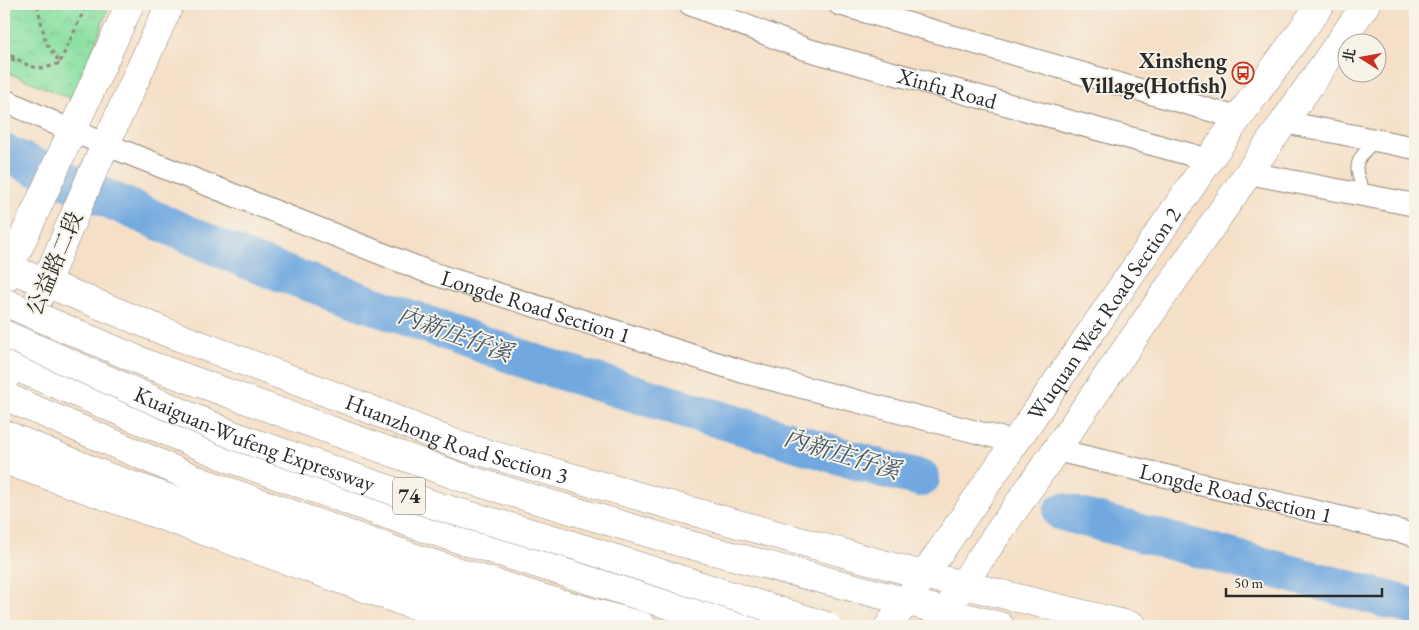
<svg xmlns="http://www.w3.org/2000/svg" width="1419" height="630" font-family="'EB Garamond','Noto Serif TC',serif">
<defs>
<pattern id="park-crowns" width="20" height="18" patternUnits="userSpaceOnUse" patternTransform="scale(1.25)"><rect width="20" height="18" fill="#8ae0a2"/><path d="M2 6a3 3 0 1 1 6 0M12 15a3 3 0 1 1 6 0" fill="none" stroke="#77c08c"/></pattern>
</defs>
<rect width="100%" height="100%" fill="#f7f3e8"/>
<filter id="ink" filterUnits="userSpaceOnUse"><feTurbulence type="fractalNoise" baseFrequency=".02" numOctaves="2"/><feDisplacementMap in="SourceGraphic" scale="10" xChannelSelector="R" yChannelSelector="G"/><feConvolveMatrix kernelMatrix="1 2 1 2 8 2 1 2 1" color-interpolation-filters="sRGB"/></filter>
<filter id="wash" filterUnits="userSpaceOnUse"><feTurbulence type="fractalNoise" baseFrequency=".0096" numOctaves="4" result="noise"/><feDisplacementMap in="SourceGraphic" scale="20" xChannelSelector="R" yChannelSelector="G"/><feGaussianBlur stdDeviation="1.12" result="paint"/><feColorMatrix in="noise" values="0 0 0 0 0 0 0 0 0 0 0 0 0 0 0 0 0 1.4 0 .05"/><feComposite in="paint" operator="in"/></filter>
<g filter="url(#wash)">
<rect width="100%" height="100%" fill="#f5dfc6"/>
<path fill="url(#park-crowns)" stroke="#5a8666" d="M4 4H110L74 100 4 71Z"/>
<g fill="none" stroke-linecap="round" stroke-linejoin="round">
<g stroke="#71a8df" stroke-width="38">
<path d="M4 153 251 262 544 366 883 469 921 478"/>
<path d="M1062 512 1415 607"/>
</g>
</g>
</g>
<g filter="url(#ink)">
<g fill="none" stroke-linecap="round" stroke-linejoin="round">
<g stroke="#908578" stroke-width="13">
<path id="service" d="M1366 196C1353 166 1352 162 1377 140"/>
</g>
<g stroke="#908578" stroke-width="24">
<g id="minor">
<path id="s1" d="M690 4 805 49 1210 160"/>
<path d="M839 4 1238 118"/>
<path id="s2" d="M4 100 72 131 428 272 744 372 1015 442"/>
<path d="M1284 122 1415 148"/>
<path d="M1248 173 1415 205"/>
<path id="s3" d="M1056 450 1415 535"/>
</g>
</g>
<g stroke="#908578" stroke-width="29">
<g id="tertiary">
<path id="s4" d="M4 266 171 334 362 406 461 446 691 511 923 575 1133 626"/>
<path d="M4 362 226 457 433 531 665 604 747 626"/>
<path d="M4 460 407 603 483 626"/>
</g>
</g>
<g stroke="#908578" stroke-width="29">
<g id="secondary">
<path d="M4 280 130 4"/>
<path d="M4 380 92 174 170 4"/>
<path id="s5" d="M889 626 1238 118 1321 4"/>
<path d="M937 626 962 585 1366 4"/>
</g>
</g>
<g stroke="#908578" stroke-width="29">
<g id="trunk">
<path d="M4 396 205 483 418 559 545 599 642 626"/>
<path d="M4 434 108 477 274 535 304 547 411 582 560 626"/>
<path d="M679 542 1000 626"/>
</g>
</g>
<g stroke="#908578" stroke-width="3" stroke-dasharray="4 4" stroke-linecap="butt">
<path d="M4 51C27 64 33 74 60 63L46 43 37 4"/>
<path d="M4 55 16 61"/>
<path d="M60 62 87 4"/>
</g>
<use href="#service" stroke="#fff" stroke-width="11"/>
<use href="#minor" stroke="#fff" stroke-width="22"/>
<use href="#tertiary" stroke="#fff" stroke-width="28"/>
<use href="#secondary" stroke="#fff" stroke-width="28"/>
<use href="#trunk" stroke="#fff" stroke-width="28"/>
<g stroke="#908578" stroke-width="29" stroke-linecap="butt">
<g id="trunk-bridge">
<path d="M4 302 150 365 463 478 679 542"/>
<path id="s6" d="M4 334 235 436 440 507 563 542 827 626"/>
</g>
</g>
<use href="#trunk-bridge" stroke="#fff" stroke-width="28"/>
</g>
</g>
<defs>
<g id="bus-ring" transform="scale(1.125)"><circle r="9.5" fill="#f7f3e8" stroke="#c8321e" stroke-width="1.5"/><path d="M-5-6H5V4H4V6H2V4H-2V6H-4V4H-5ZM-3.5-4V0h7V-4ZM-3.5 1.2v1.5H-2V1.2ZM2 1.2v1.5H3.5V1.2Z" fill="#c8321e"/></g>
</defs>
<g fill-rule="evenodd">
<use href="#bus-ring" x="1243" y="73"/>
</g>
<g text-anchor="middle" stroke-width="4" stroke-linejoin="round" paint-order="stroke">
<rect fill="#f7f3e8" stroke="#686764" stroke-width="1" x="393" y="477.5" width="32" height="37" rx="4"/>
<g font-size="21" font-weight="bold" fill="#2b2b2b">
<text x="409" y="503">74</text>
</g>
<g font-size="22" font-weight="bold" fill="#2b2b2b" stroke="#f7f3e8" text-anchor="end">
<text x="1227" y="68">Xinsheng<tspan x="1227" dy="25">Village(Hotfish)</tspan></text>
</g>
<g font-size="22" fill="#2b2b2b" stroke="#f7f3e8">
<text dy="8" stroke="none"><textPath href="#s1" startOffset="271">Xinfu Road</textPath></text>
<text transform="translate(54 263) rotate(-67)" y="8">公益路二段</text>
<text dy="8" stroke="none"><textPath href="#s2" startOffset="571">Longde Road Section 1</textPath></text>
<text dy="8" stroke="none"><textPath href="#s5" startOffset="379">Wuquan West Road Section 2</textPath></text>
<text dy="8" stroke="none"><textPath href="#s6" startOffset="272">Kuaiguan-Wufeng Expressway</textPath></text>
<text dy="8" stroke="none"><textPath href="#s4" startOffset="485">Huanzhong Road Section 3</textPath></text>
<text dy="8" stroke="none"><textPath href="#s3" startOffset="185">Longde Road Section 1</textPath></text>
</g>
<g font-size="24" font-style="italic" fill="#44576a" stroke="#f7f3e8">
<text transform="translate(455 334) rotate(20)" y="8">內新庄仔溪</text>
<text transform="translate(842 454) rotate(17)" y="8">內新庄仔溪</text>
</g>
</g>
<rect width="1419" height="630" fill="none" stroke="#f7f3e8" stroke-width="20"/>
<g transform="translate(1362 58) rotate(281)"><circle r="24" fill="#f7f3e8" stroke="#a5a39c"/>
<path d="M0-4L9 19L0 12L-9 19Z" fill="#c8321e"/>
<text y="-8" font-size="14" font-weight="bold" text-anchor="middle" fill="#2b2b2b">北</text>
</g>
<path d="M1226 588v8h156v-8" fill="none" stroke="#2b2b2b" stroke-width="2.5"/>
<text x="1234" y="588" font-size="15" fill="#2b2b2b" stroke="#f7f3e8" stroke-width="4" paint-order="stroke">50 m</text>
</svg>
